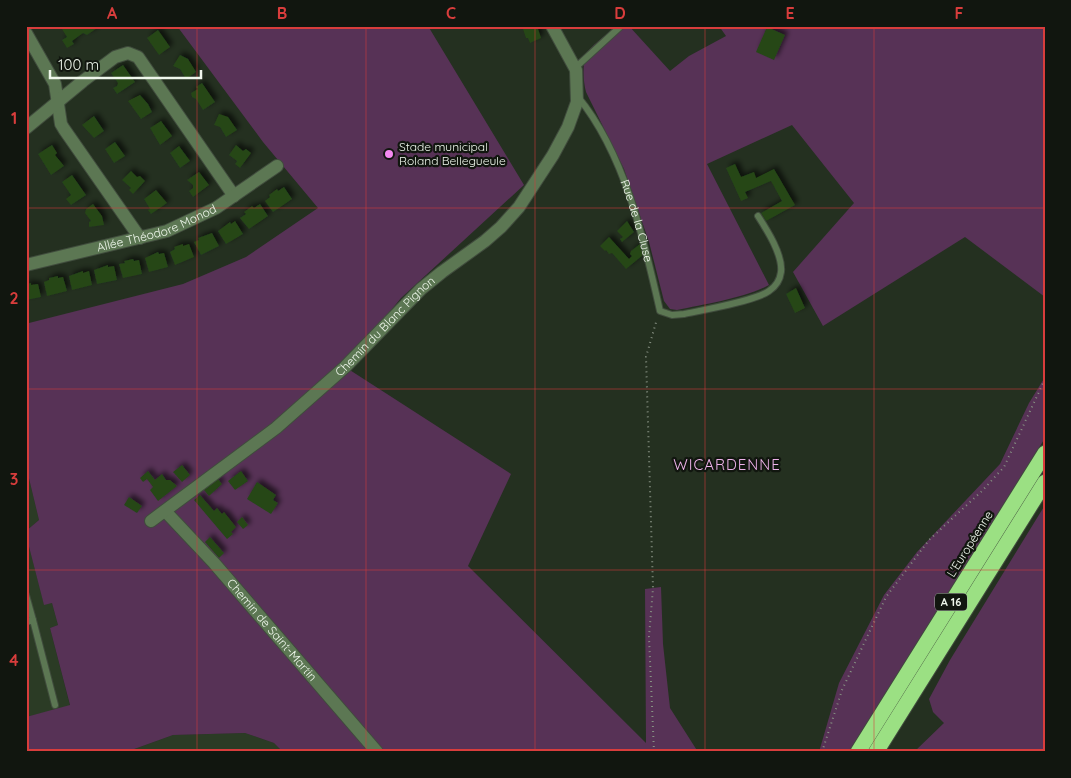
<svg xmlns="http://www.w3.org/2000/svg" width="1071" height="778" font-family="Quicksand,sans-serif">
<defs>
<filter id="shadow"><feDropShadow dx="3.5" dy="-3.5" stdDeviation="2.5" flood-color="#0009"/></filter>
</defs>
<rect width="100%" height="100%" fill="#243020"/>
<g fill="#2b3b25">
<path d="M26 466 39 520 26 531Z"/>
<path d="M26 535 44 604 52 603 58 625 50 628 70 706 26 717Z"/>
<path d="M245 733 274 743 283 752H126L173 735Z"/>
</g>
<g fill="#573256">
<path d="M177 26H428L524 185 401 298 365 342 342 365 511 474 468 566 646 743 645 589 661 587 663 644 670 708 698 752H283L274 743 245 733 173 735 126 752H26V717L70 705 50 628 58 625 52 603 44 605 26 535V531L39 520 26 466V321L29 323 183 284 246 257 318 208 263 142Z"/>
<path d="M617 26H629L670 71 689 56 726 36 719 26H1045V297L965 237 823 326 793 272 854 203 792 125 707 164 769 285C745 298 705 304 677 310L670 309 664 301 649 242 624 169 586 92C583 80 582 64 587 53 591 46 610 32 617 26Z"/>
<path d="M1045 377V438L930 625 849 752H819L839 683 884 595 917 552 1000 464 1029 403Z"/>
<path d="M1045 505V752H914L944 723 933 712 929 699 950 660Z"/>
</g>
<g fill="#254619" filter="url(#shadow)">
<path d="M60 26H100L87 35 83 33 72 41 74 44 67 48 62 40 67 37Z"/>
<path d="M522 26H537L541 38 530 43 528 38H526Z"/>
<path d="M767 27 785 35 774 60 756 52Z"/>
<path d="M158 30 170 47 159 55 147 38Z"/>
<path d="M180 55 188 59 196 72 186 79 180 69 173 66Z"/>
<path d="M123 65 135 82 117 94 113 88 117 86 118 83 111 73Z"/>
<path d="M202 83 215 102 203 110 196 99 192 97 191 93 198 89 196 87Z"/>
<path d="M140 95 148 104 152 112 141 119 128 101Z"/>
<path d="M219 114 228 117 237 130 226 137 220 127 214 125Z"/>
<path d="M94 116 104 131 94 138 82 125Z"/>
<path d="M161 121 172 136 160 145 150 128Z"/>
<path d="M115 142 125 156 114 163 105 149Z"/>
<path d="M52 145 57 153 55 155 64 166 51 175 38 154Z"/>
<path d="M236 145 243 151 246 149 251 153 240 168 235 164 237 161 229 155Z"/>
<path d="M179 146 190 161 180 168 170 153Z"/>
<path d="M735 164 741 177 754 172 756 178 774 169 795 205 766 221 761 213 782 201 771 181 745 192 748 198 741 201 726 168Z"/>
<path d="M131 171 137 177 140 176 145 181 133 194 129 190 131 188 122 180Z"/>
<path d="M199 172 209 185 193 197 189 191 193 188V185L187 180Z"/>
<path d="M72 175 86 195 71 205 66 199 71 195 62 182Z"/>
<path d="M284 187 292 199 273 212 265 201 270 197 269 195 277 189 278 191Z"/>
<path d="M156 190 167 203 151 214 148 210 150 209 144 199Z"/>
<path d="M93 204 102 216 104 225 89 227V222L91 221 85 213 86 209Z"/>
<path d="M260 204 268 216 249 229 240 218 246 214 244 212 252 206 254 208Z"/>
<path d="M235 221 243 234 226 244 218 231 230 222 231 224Z"/>
<path d="M627 221 634 232 622 242 620 239 623 237 617 231Z"/>
<path d="M212 233 219 246 201 255 194 242 199 240 198 238Z"/>
<path d="M609 237 629 259 632 256 630 254 631 251 640 244 643 255 626 269 612 253 609 254 606 250 605 251 600 246Z"/>
<path d="M183 244V246L189 244 194 257 175 265 170 252 175 249 174 247Z"/>
<path d="M158 252 159 254 164 253 168 267 149 272 145 258Z"/>
<path d="M133 259 134 261 139 260 142 274 123 278 119 264 125 263 124 261Z"/>
<path d="M108 265V267L114 266 117 280 97 284 94 270Z"/>
<path d="M83 271V273L89 271 92 285 72 290 69 276Z"/>
<path d="M58 276V278L63 277 67 291 47 296 44 282 49 280V278Z"/>
<path d="M31 283V285L38 284 41 297 26 300V284Z"/>
<path d="M796 288 805 308 795 313 786 294Z"/>
<path d="M182 465 190 475 182 482 173 472Z"/>
<path d="M148 471 155 480 162 474 166 480H170L177 486 158 501 150 490 153 487 147 479 143 482 140 478Z"/>
<path d="M241 471 248 481 235 490 228 481Z"/>
<path d="M218 479 222 484 209 496 204 490Z"/>
<path d="M257 482 276 495 273 500 278 503 271 514 247 499Z"/>
<path d="M200 495 214 511 217 508 222 514 224 512 236 527 231 532 233 534 227 539 194 500Z"/>
<path d="M129 497 142 506 137 513 124 505Z"/>
<path d="M242 517 248 525 243 529 237 522Z"/>
<path d="M210 537 224 553 219 558 205 542Z"/>
</g>
<g fill="none" stroke-linecap="round" stroke-linejoin="round">
<g stroke="#404c3d" stroke-width="8">
<g id="service">
<path d="M575 68 621 26"/>
<path id="s1" d="M578 97C625 154 644 240 660 311L672 315 684 314C703 310 755 301 769 291 775 287 780 280 781 272 783 255 767 230 758 216"/>
<path d="M26 595 33 620"/>
<path d="M26 622 33 620 55 705"/>
</g>
</g>
<g stroke="#404c3d" stroke-width="14">
<g id="minor">
<path d="M26 33 55 84 61 124 64 129 140 238"/>
<path d="M26 128 83 81 115 57 128 53 138 57 234 196"/>
<path id="s2" d="M26 265 167 231 216 208 277 166"/>
<path id="s3" d="M165 511 214 563 377 752"/>
<path id="s4" d="M151 521 276 428 345 367 421 289 442 272 485 241 501 227 519 207 553 155 568 127 577 102 576 70 552 26"/>
</g>
</g>
<g stroke="#404c3d" stroke-width="17">
<g id="motorway">
<path d="M858 752 1045 453"/>
<path d="M876 752 1045 482"/>
</g>
</g>
<g stroke="#879183" stroke-width="2" stroke-dasharray="1 4" stroke-linecap="butt">
<path d="M654 752 649 637 653 588 646 357 657 319"/>
<path d="M822 752 842 690 886 597 929 540 982 491 1004 467 1045 379"/>
</g>
<use href="#service" stroke="#5c7753" stroke-width="6"/>
<use href="#minor" stroke="#5c7753" stroke-width="12"/>
<use href="#motorway" stroke="#9be083" stroke-width="15"/>
</g>
<path fill="none" stroke="#d83d3c" stroke-width="1" stroke-opacity="0.55" d="M197 26V752M366 26V752M535 26V752M705 26V752M874 26V752M26 208H1045M26 389H1045M26 570H1045"/>
<circle fill="#f489f0" stroke="#11160f" stroke-width="2" cx="389" cy="154" r="5"/>
<g text-anchor="middle" stroke-width="4.5" stroke-linejoin="round" paint-order="stroke">
<rect fill="#11160f" stroke="#acb4aa" stroke-width="1" x="935" y="593.5" width="32" height="17" rx="4"/>
<g font-size="11" font-weight="bold" fill="#eff7ec">
<text x="951" y="606">A 16</text>
</g>
<g font-size="12" fill="#eff7ec" stroke="#11160f" text-anchor="start">
<text x="399" y="151">Stade municipal<tspan x="399" dy="14">Roland Bellegueule</tspan></text>
</g>
<g font-size="12" fill="#eff7ec" stroke="#11160f">
<text dy="4" stroke="none"><textPath href="#s1" startOffset="138">Rue de la Cluse</textPath></text>
<text dy="4" stroke="none"><textPath href="#s2" startOffset="136">Allée Théodore Monod</textPath></text>
<text dy="4" stroke="none"><textPath href="#s4" startOffset="305">Chemin du Blanc Pignon</textPath></text>
<text transform="translate(970 544) rotate(-58)" y="4">L'Européenne</text>
<text dy="4" stroke="none"><textPath href="#s3" startOffset="160">Chemin de Saint-Martin</textPath></text>
</g>
<g font-size="15" letter-spacing="1" fill="#eeb2ea" stroke="#11160f">
<text x="727" y="470">WICARDENNE</text>
</g>
</g>
<rect width="1071" height="778" fill="none" stroke="#11160f" stroke-width="55"/>
<path d="M50 70v8h151v-8" fill="none" stroke="#eff7ec" stroke-width="2.5"/>
<text x="58" y="70" font-size="15" fill="#eff7ec" stroke="#11160f" stroke-width="4" paint-order="stroke">100 m</text>
<rect x="28" y="28" width="1016" height="722" fill="none" stroke="#d83d3c" stroke-width="2"/>
<g font-size="16" text-anchor="middle" font-weight="bold" fill="#d83d3c">
<text x="112" y="19">A</text>
<text x="282" y="19">B</text>
<text x="451" y="19">C</text>
<text x="620" y="19">D</text>
<text x="790" y="19">E</text>
<text x="959" y="19">F</text>
<text x="14" y="124">1</text>
<text x="14" y="304">2</text>
<text x="14" y="485">3</text>
<text x="14" y="666">4</text>
</g>
</svg>
